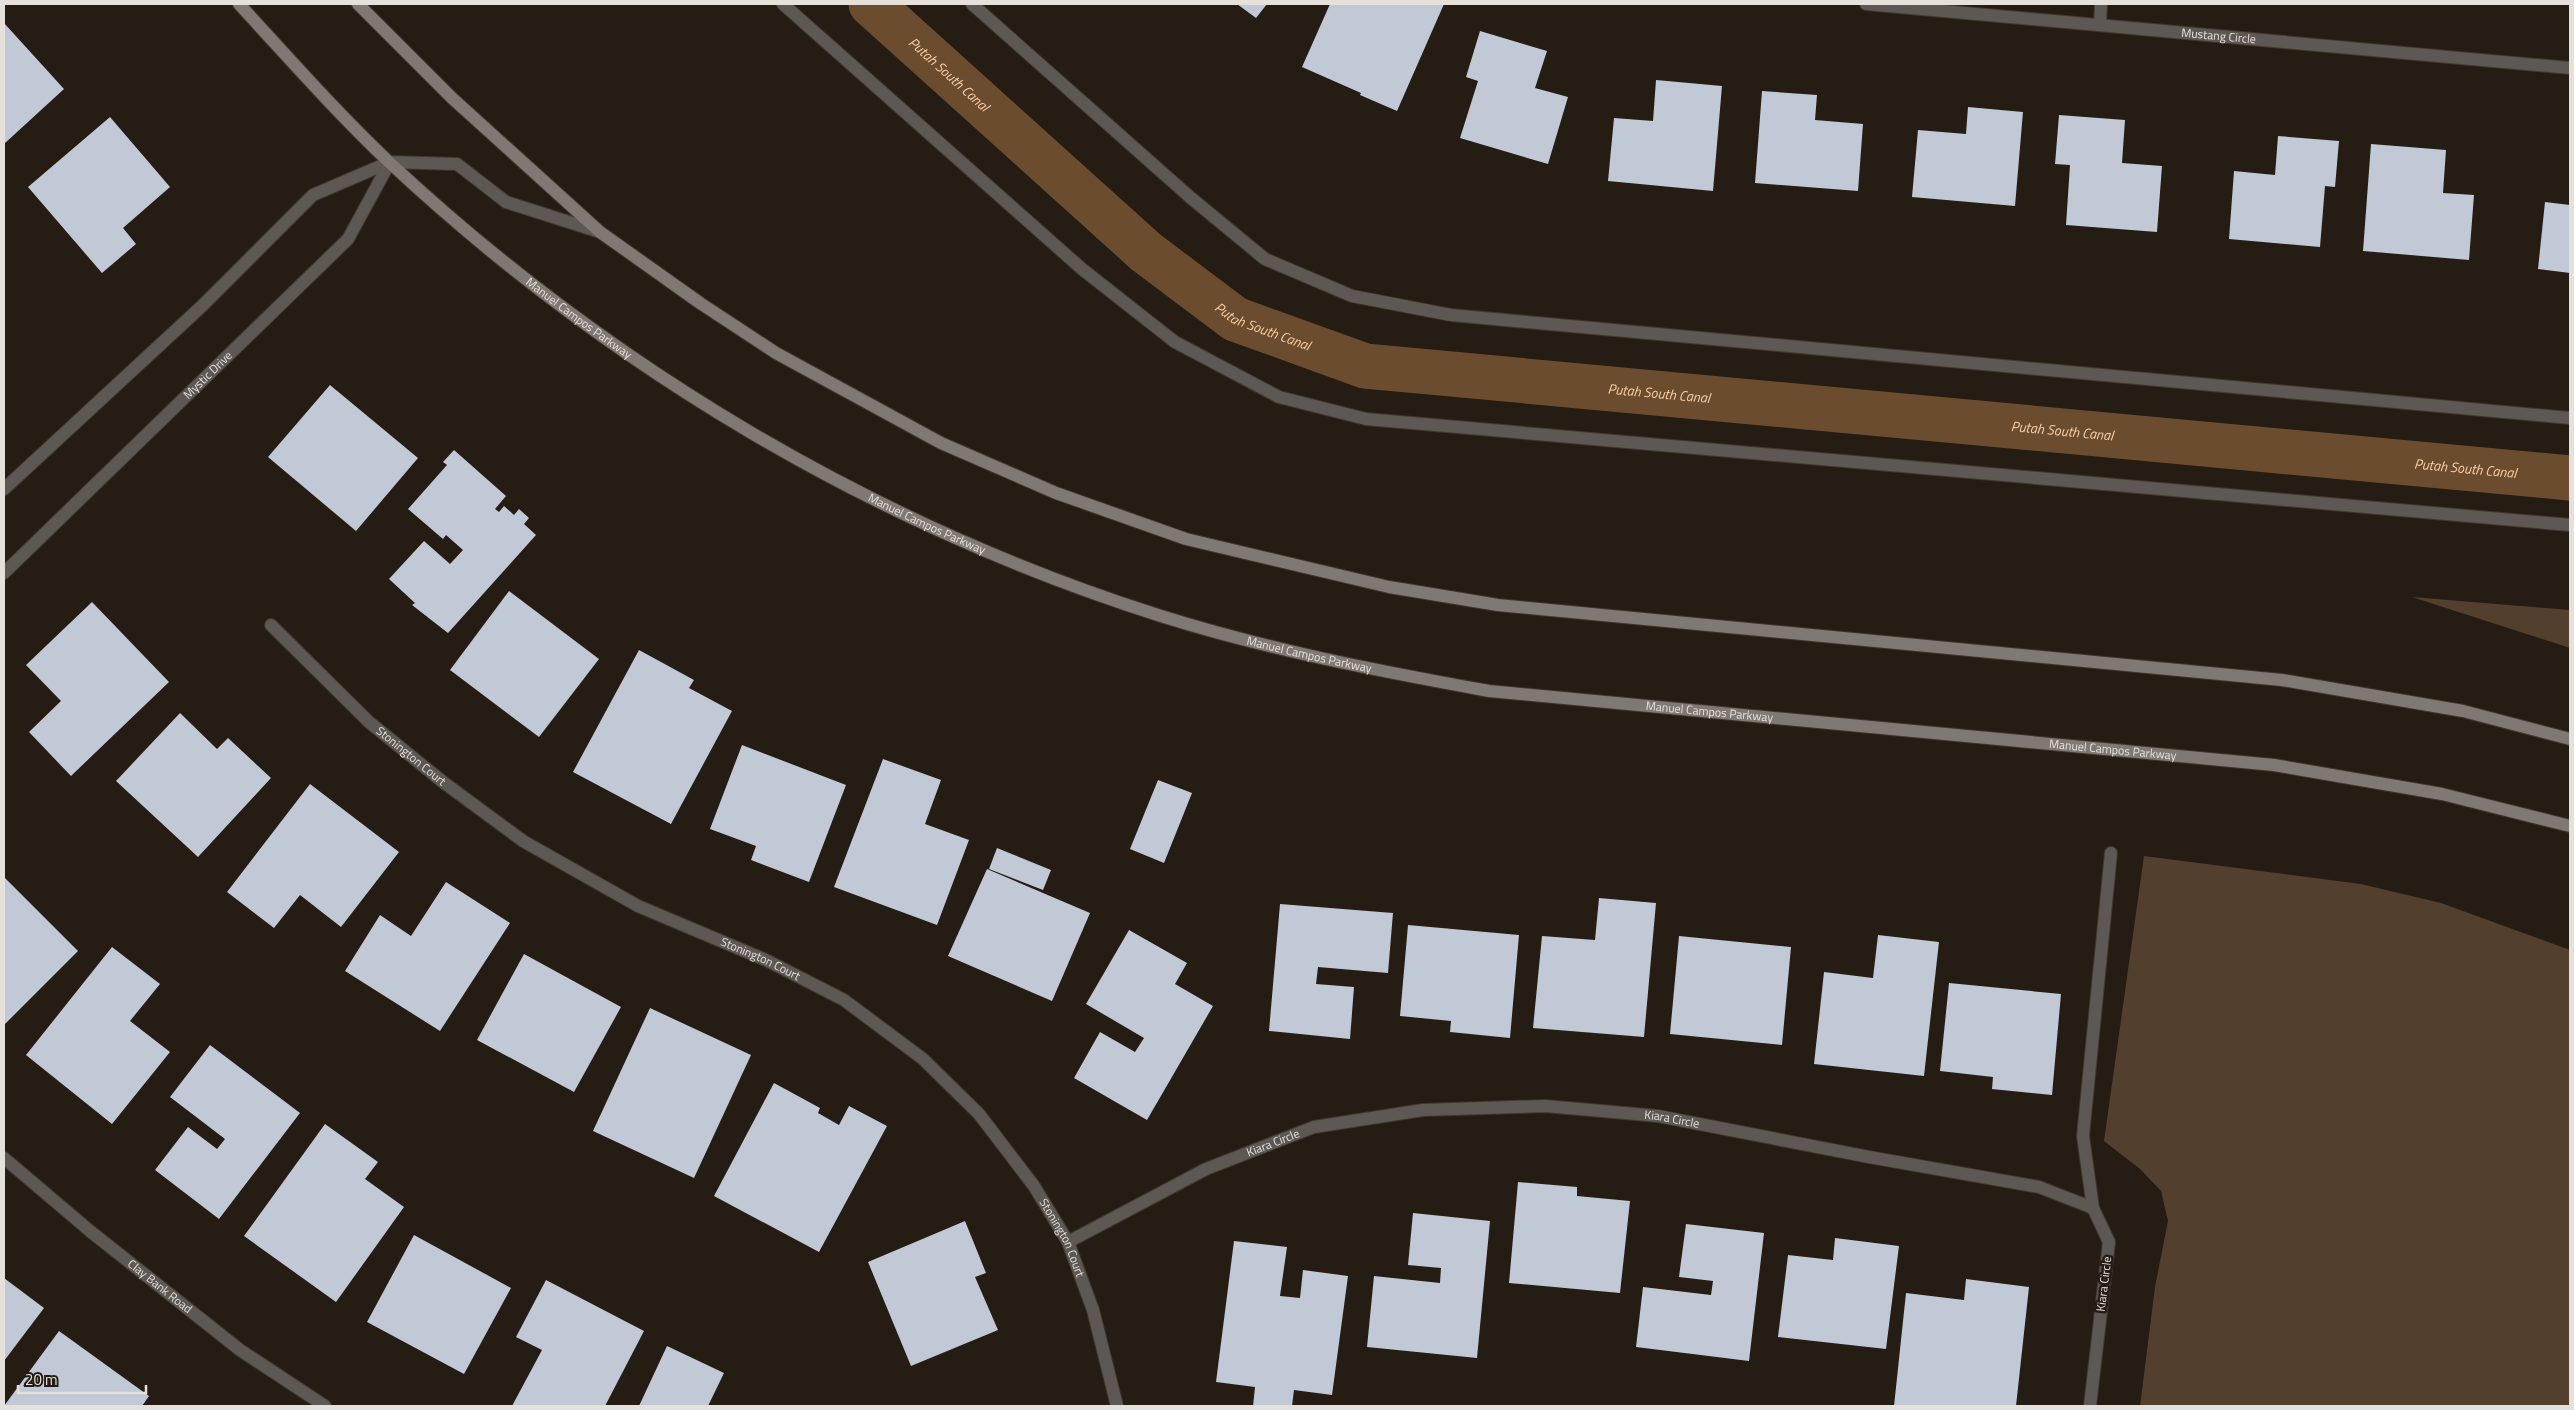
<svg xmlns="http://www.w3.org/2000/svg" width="2574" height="1410" font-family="'Titillium Web',sans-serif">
<rect width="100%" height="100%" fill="#251c14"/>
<g fill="#533f2e">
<path d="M2412 597 2570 610V648Z"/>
<path d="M2144 856 2361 884 2441 903 2570 950V1406H2140L2155 1287 2168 1221 2161 1191 2140 1169 2104 1141Z"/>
</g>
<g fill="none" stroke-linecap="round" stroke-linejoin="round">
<path stroke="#6c4c2e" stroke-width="45" id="s1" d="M871 4 1146 252 1235 319 1365 366 2570 478"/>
</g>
<g fill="#c1c8d6">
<path d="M1237 4H1267L1256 18Z"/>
<path d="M1330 4H1444L1397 111 1360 95 1361 93 1302 67Z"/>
<path d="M4 23 64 89 4 144Z"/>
<path d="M1480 31 1547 51 1535 88 1568 97 1548 164 1460 138 1478 81 1466 77Z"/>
<path d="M1656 80 1722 86 1713 191 1608 181 1614 118 1653 121Z"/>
<path d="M1762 91 1817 95 1815 120 1863 124 1858 191 1755 183Z"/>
<path d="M1968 107 2023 112 2015 206 1912 197 1918 130 1966 134Z"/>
<path d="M2059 115 2125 120 2122 163 2162 166 2157 232 2066 225 2070 165 2055 164Z"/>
<path d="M110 117 170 187 123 228 136 244 102 273 28 187Z"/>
<path d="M2278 136 2339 141 2335 187 2325 186 2320 247 2229 239 2234 171 2275 175Z"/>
<path d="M2371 144 2446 150 2443 193 2474 195 2469 260 2363 251Z"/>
<path d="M2545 202 2570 205V273L2538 269Z"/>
<path d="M330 385 418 458 356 531 268 457Z"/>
<path d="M454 450 506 496 495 509 499 512 504 506 514 515 519 509 529 518 524 524 536 535 448 633 412 605 415 603 389 579 424 541 450 564 463 550 446 535 443 539 408 509 447 465 443 462Z"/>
<path d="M509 591 599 659 539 737 450 670Z"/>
<path d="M92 602 169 682 71 776 29 732 61 701 26 665Z"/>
<path d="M639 650 694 680 689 688 732 711 671 824 573 772Z"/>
<path d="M180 713 217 749 228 738 271 778 198 857 116 781Z"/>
<path d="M742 745 846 785 809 882 751 860 756 846 710 829Z"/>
<path d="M883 759 941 780 925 824 969 840 937 925 834 887Z"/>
<path d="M1158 780 1192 793 1164 863 1130 849Z"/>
<path d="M310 784 399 852 341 927 300 895 274 928 227 892Z"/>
<path d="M997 848 1051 870 1043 890 989 869Z"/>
<path d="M987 869 1090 913 1052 1001 948 956Z"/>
<path d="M4 877 78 951 4 1025Z"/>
<path d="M446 882 510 923 440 1031 345 971 380 915 411 936Z"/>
<path d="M1599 898 1656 903 1644 1037 1533 1028 1542 936 1595 940Z"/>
<path d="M1280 904 1393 913 1388 973 1318 967 1316 984 1354 987 1350 1039 1269 1031Z"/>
<path d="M1408 925 1519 935 1510 1038 1450 1032 1451 1021 1400 1016Z"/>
<path d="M1129 930 1187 963 1175 984 1213 1006 1147 1120 1074 1078 1100 1032 1135 1052 1144 1038 1086 1004Z"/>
<path d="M1878 935 1939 942 1924 1076 1814 1064 1824 972 1873 978Z"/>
<path d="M1679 936 1791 947 1782 1045 1670 1034Z"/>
<path d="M112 947 160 984 130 1021 170 1052 112 1124 26 1055Z"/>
<path d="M524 954 621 1007 574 1092 477 1040Z"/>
<path d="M1949 983 2061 994 2052 1095 1992 1089 1993 1077 1940 1071Z"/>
<path d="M650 1008 751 1055 694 1178 593 1131Z"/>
<path d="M210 1045 300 1113 219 1219 155 1170 188 1127 217 1149 225 1139 170 1097Z"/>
<path d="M774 1083 820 1108 818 1113 839 1125 849 1106 887 1126 819 1252 714 1196Z"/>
<path d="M325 1124 378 1162 365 1179 404 1207 336 1302 244 1236Z"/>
<path d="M1518 1182 1577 1187V1196L1630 1201 1620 1293 1509 1283Z"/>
<path d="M1413 1213 1490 1221 1477 1358 1367 1347 1374 1276 1440 1283 1441 1268 1408 1265Z"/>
<path d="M965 1221 986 1273 975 1277 998 1330 911 1366 868 1262Z"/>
<path d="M1686 1224 1764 1233 1749 1361 1636 1347 1643 1287 1711 1295 1713 1281 1679 1277Z"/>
<path d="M414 1235 511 1288 464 1374 367 1322Z"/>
<path d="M1835 1238 1899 1246 1886 1349 1778 1337 1788 1255 1833 1260Z"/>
<path d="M1234 1241 1287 1247 1280 1296 1300 1298 1303 1270 1348 1276 1332 1395 1294 1390 1292 1406H1253L1255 1387 1216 1382Z"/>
<path d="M4 1278 44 1308 4 1361Z"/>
<path d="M1966 1279 2029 1287 2016 1406H1894L1906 1293 1964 1300Z"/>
<path d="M546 1280 644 1331 605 1406H512L542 1350 516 1337Z"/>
<path d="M59 1331 149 1396 142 1406H4Z"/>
<path d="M667 1346 724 1373 708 1406H639Z"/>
</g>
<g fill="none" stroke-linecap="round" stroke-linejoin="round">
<g stroke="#403730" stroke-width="14">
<g id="service">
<path d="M783 4 1082 269 1175 342 1279 397 1366 419 2570 525"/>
<path d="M972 4 1191 198 1265 259 1352 296 1451 315 2570 418"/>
<path d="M2093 1208 2083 1136 2111 853"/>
</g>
</g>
<g stroke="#403730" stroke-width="14">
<g id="minor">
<path id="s2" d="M1866 4 2570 68"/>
<path d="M2100 25 2101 4"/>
<path d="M4 489 202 306 313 195 390 162 457 164 506 202 600 232"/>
<path id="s3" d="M4 573 348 239 390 162"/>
<path id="s4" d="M271 625 369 722 443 782 523 841 638 906 766 960 844 1000 923 1059 979 1114 1034 1186 1068 1242 1093 1310 1117 1406"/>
<path id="s5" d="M4 1158 90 1231 240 1350 325 1406"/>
<path id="s6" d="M1068 1242 1206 1169 1314 1127 1423 1110 1545 1106 1658 1116 1869 1157 2039 1187 2093 1208 2109 1242 2090 1406"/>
</g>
</g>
<g stroke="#403730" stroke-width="14">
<g id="secondary">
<path id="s7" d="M239 4C288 57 337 113 390 163 610 368 874 525 1161 616 1269 650 1379 671 1489 691L2274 765 2442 794 2570 826"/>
<path d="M358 4 452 98 600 232 700 303 776 353 941 443 1056 493 1186 539 1389 587 1498 605 2282 680 2463 711 2570 739"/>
</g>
</g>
<use href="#service" stroke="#5d5854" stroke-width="12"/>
<use href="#minor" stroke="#5d5854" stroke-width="12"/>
<use href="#secondary" stroke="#807872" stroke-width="12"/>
</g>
<g text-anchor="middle" stroke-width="5" stroke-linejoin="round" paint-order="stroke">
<g font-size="12" fill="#e6e0db" stroke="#251c14">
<text dy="4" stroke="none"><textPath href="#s2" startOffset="354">Mustang Circle</textPath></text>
<text dy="4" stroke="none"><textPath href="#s7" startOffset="464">Manuel Campos Parkway</textPath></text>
<text dy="4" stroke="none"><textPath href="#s3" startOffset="284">Mystic Drive</textPath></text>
<text dy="4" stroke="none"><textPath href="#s7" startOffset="869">Manuel Campos Parkway</textPath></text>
<text dy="4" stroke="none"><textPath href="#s7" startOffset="1274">Manuel Campos Parkway</textPath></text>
<text dy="4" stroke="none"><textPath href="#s7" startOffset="1679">Manuel Campos Parkway</textPath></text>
<text dy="4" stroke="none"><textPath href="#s7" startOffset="2084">Manuel Campos Parkway</textPath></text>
<text dy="4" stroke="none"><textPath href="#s4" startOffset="192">Stonington Court</textPath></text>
<text dy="4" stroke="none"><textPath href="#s4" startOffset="598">Stonington Court</textPath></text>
<text dy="4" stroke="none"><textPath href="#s6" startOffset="632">Kiara Circle</textPath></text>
<text dy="4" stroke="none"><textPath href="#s6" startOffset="228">Kiara Circle</textPath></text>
<text dy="4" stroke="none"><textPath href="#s4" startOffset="1018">Stonington Court</textPath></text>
<text transform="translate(2104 1284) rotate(-83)" y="4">Kiara Circle</text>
<text dy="4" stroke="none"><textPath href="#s5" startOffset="202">Clay Bank Road</textPath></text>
</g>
<g font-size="14" font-style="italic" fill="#facda5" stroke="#251c14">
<text dy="5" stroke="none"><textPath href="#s1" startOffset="105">Putah South Canal</textPath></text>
<text dy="5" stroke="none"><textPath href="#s1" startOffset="510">Putah South Canal</textPath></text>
<text dy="5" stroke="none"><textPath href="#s1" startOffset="915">Putah South Canal</textPath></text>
<text dy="5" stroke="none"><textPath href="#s1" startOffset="1320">Putah South Canal</textPath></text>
<text dy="5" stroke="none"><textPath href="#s1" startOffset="1725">Putah South Canal</textPath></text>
</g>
</g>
<rect width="2574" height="1410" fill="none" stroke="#e6e0db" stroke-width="10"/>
<path d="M18 1385v8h128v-8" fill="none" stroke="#e6e0db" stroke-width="2.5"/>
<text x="25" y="1385" font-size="15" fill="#e6e0db" stroke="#251c14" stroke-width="4" paint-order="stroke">20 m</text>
</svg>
